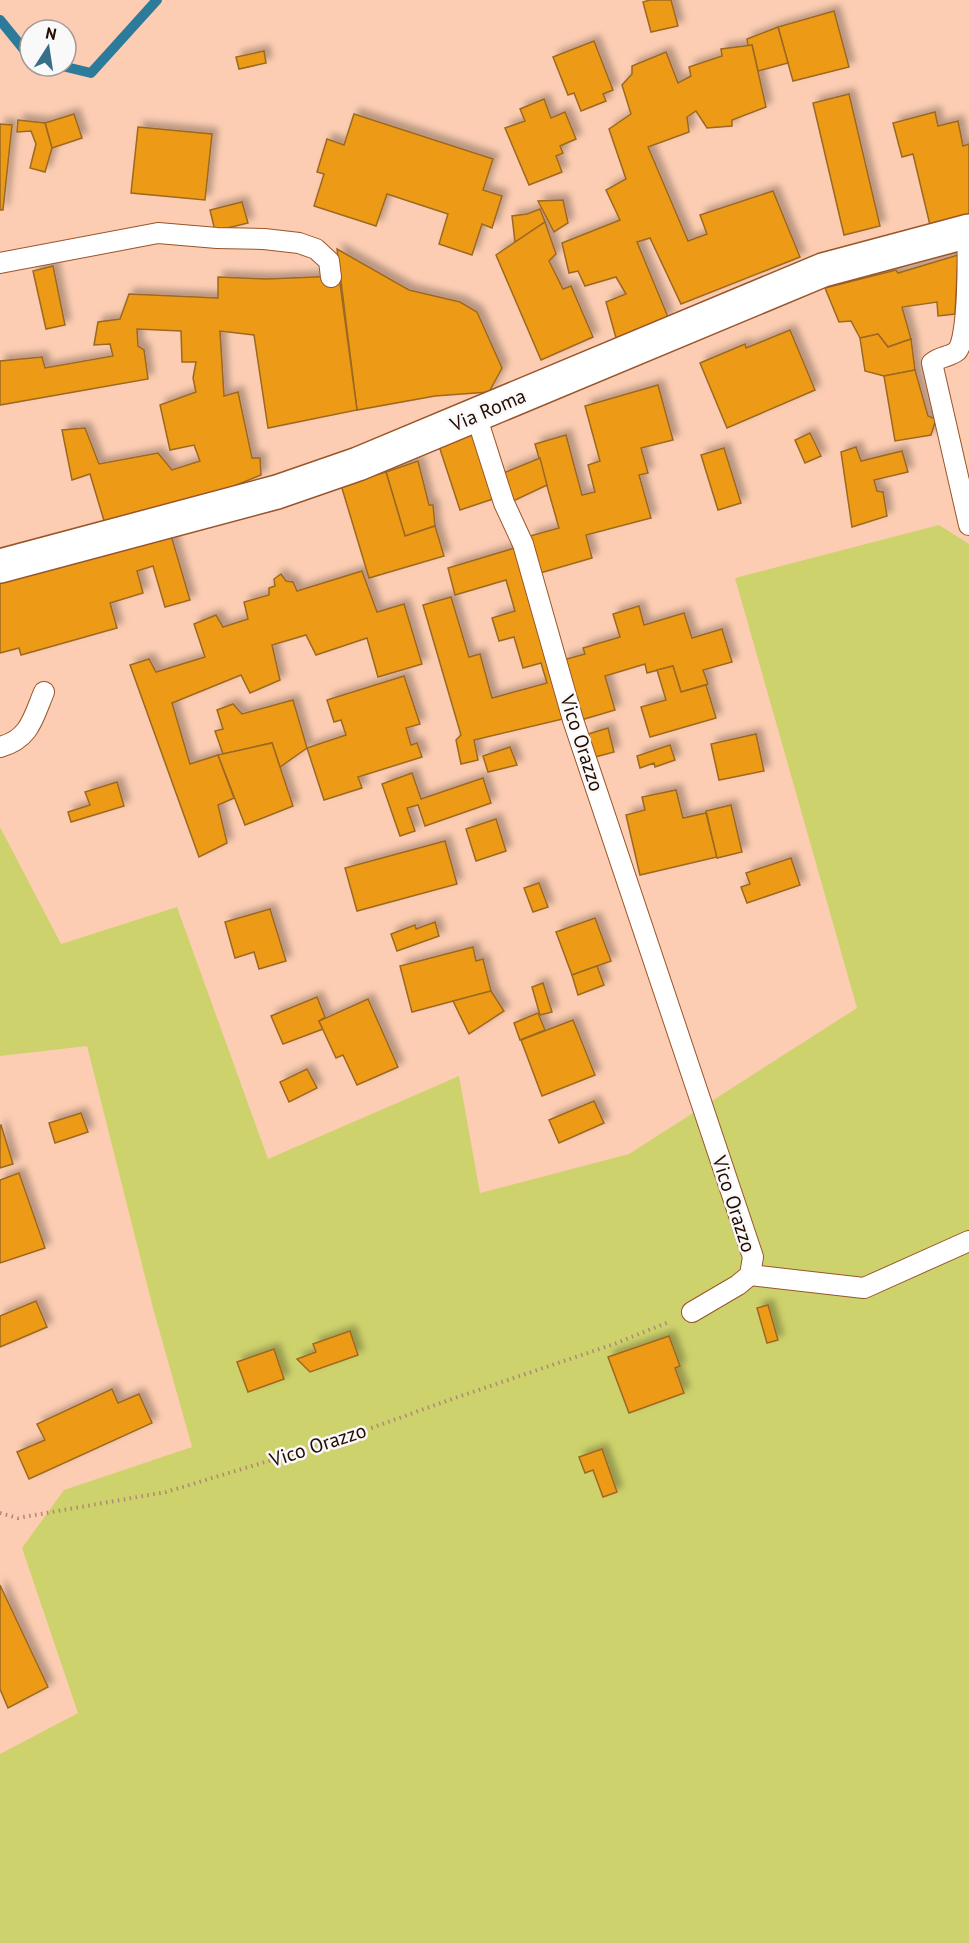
<svg xmlns="http://www.w3.org/2000/svg" width="969" height="1943" font-family="'PT Sans',sans-serif">
<defs>
<filter id="shadow"><feDropShadow dx="5.5" dy="-5.5" stdDeviation="3" flood-color="#0004"/></filter>
</defs>
<rect width="100%" height="100%" fill="#fccdb2"/>
<path fill="#ced26c" d="M939 525 969 544V1943H0V1754L78 1713 22 1548 64 1490 192 1447 153 1308 87 1046 0 1056V827L61 944 177 907 268 1159 459 1076 480 1193 629 1154 857 1008 735 578Z"/>
<g fill="none" stroke-linecap="round" stroke-linejoin="round">
<g stroke="#2d7b9b" stroke-width="10">
<path d="M0 20 30 57"/>
<path d="M62 66 91 73 157 0"/>
</g>
</g>
<g fill="#ed9b17" stroke="#9c6821" stroke-width="1.5" filter="url(#shadow)">
<path d="M650 0H671L678 26 651 32 643 2Z"/>
<path d="M834 11 849 67 793 81 778 27Z"/>
<path d="M778 27 788 63 758 71 752 45 748 46 747 39Z"/>
<path d="M594 41 613 90 603 94 606 101 581 111 574 93 568 95 553 57Z"/>
<path d="M752 45 766 107 732 120V126L707 128 696 111 687 117 689 132 648 147 688 241 707 234 700 215 773 191 800 257 681 304 650 238 637 242 668 317 616 338 606 302 626 294 616 277 585 286 578 271 569 273 562 243 620 220 606 190 626 179 609 129 631 114 622 85 632 74V66L666 52 678 83 691 76 689 67 722 56 721 49Z"/>
<path d="M264 51 266 63 239 69 236 57Z"/>
<path d="M849 94 880 226 844 235 813 103Z"/>
<path d="M544 99 551 118 565 112 576 139 560 146 563 153 556 156 562 172 529 185 505 128 525 121 520 109Z"/>
<path d="M935 112 938 126 958 121 963 146 969 144V215L930 225 913 154 902 157 893 123Z"/>
<path d="M74 114 82 138 52 148 45 123Z"/>
<path d="M354 114 493 159 483 190 502 196 492 228 482 224 472 255 439 244 448 214 387 194 376 226 314 206 324 174 317 172 327 139 344 145Z"/>
<path d="M18 120 45 123 52 148 45 172 30 168 36 144 31 131 17 132Z"/>
<path d="M0 124 12 125 3 210H0Z"/>
<path d="M138 127 212 134 205 200 131 193Z"/>
<path d="M563 200 568 223 554 232 538 201Z"/>
<path d="M242 202 248 223 215 231 210 210Z"/>
<path d="M540 209 545 222 515 242 512 216 527 214Z"/>
<path d="M545 222 556 254 549 261 563 289 571 286 593 337 541 360 496 255Z"/>
<path d="M337 249 409 290 460 302 477 312 502 368 489 392 435 396 357 410Z"/>
<path d="M958 255 955 314 938 316 937 302 902 307 911 339 888 347 878 334 860 338 851 321 839 322 825 288 896 270 898 273Z"/>
<path d="M53 266 65 325 46 329 33 271Z"/>
<path d="M339 276 357 410 268 428 254 335 220 331 224 396 238 392 252 458H260L261 475 205 498 105 524 90 474 72 480 62 430 85 428 99 464 158 453 172 470 200 461 194 445 170 450 160 405 196 392 193 378 196 362H182L181 331 137 329 138 346 144 350 148 379 0 405V361L42 357 45 368 113 356 110 344 94 345 98 322 120 319 129 294 218 298V277L266 279Z"/>
<path d="M790 330 815 390 727 428 700 363 745 344 746 348Z"/>
<path d="M878 334 888 347 911 339 915 370 884 376 865 371 860 338Z"/>
<path d="M915 370 928 416 936 419 931 435 895 441 884 376Z"/>
<path d="M658 385 673 440 641 448 648 473 639 475 651 518 586 535 592 558 540 573 530 536 559 528 535 444 566 435 582 495 595 492 588 465 600 461 585 406Z"/>
<path d="M474 431 496 498 460 510 438 443Z"/>
<path d="M810 433 821 456 805 463 795 440Z"/>
<path d="M856 447 861 461 902 451 908 472 874 480 877 491 883 492 887 516 852 527 841 452Z"/>
<path d="M724 448 741 503 718 510 701 455Z"/>
<path d="M540 458 547 485 509 503 501 474Z"/>
<path d="M418 461 429 505H433L435 526 405 536 386 472Z"/>
<path d="M386 472 405 536 435 526 444 556 369 578 341 485Z"/>
<path d="M170 532 190 600 165 607 153 566 137 571 143 593 110 603 117 628 21 655 19 648 0 653V581Z"/>
<path d="M518 547 567 718 474 740 478 760 461 764 456 740 461 735 423 605 451 597 469 657 480 654 492 698 547 683 541 663 523 668 514 637 499 641 492 618 515 611 506 580 455 595 448 568Z"/>
<path d="M362 571 377 612 404 604 422 664 378 677 367 638 316 655 306 635 272 645 280 680 250 693 241 675 172 703 190 764 218 755 234 798 218 805 227 843 199 857 130 665 149 659 156 672 205 657 194 624 216 615 223 627 248 619 244 602 269 595V588L275 586 274 579 281 574 286 581 293 582 297 591Z"/>
<path d="M639 606 644 625 684 613 692 638 722 629 732 662 703 670 708 684 681 692 673 666 647 673 645 664 605 676 615 710 581 720 563 660 585 654 583 648 620 637 613 614Z"/>
<path d="M673 666 681 692 706 685 716 718 650 737 641 707 666 700 657 670Z"/>
<path d="M404 676 420 724 406 728 411 745 417 743 422 757 358 777 362 788 324 800 307 748 346 735 341 720 334 722 327 700Z"/>
<path d="M293 700 307 748 280 767 272 743 223 754 215 731 223 729 217 710 233 704 242 714Z"/>
<path d="M608 728 614 752 595 757 588 734Z"/>
<path d="M756 734 764 771 719 780 711 744Z"/>
<path d="M272 743 293 806 245 825 218 755Z"/>
<path d="M670 745 675 760 655 767 654 763 640 768 637 756Z"/>
<path d="M510 747 517 765 488 772 483 756Z"/>
<path d="M412 773 421 799 483 778 491 803 425 826 418 805 407 808 415 831 400 836 382 784Z"/>
<path d="M117 782 124 806 71 822 68 812 90 805 85 792Z"/>
<path d="M676 790 683 818 706 813 717 857 640 875 626 815 645 810 642 797Z"/>
<path d="M731 805 742 852 717 858 706 811Z"/>
<path d="M496 819 506 851 476 861 466 829Z"/>
<path d="M445 841 457 884 357 911 345 868Z"/>
<path d="M791 858 800 885 747 903 741 887 750 884 746 873Z"/>
<path d="M539 883 548 907 533 912 524 888Z"/>
<path d="M270 909 286 961 259 969 254 952 235 958 225 922Z"/>
<path d="M595 918 611 961 572 975 556 932Z"/>
<path d="M435 922 439 936 397 951 391 934 415 925 416 929Z"/>
<path d="M473 947 476 961 483 959 491 991 412 1012 400 966Z"/>
<path d="M597 966 604 985 578 995 572 975Z"/>
<path d="M543 983 552 1012 540 1015 532 987Z"/>
<path d="M491 991 504 1011 469 1034 453 1001Z"/>
<path d="M317 997 325 1017 319 1021 323 1029 283 1044 271 1016Z"/>
<path d="M368 999 398 1067 357 1085 343 1055 336 1058 319 1021Z"/>
<path d="M538 1013 545 1030 520 1040 514 1023Z"/>
<path d="M573 1020 595 1075 542 1096 521 1040Z"/>
<path d="M307 1069 317 1088 289 1102 280 1082Z"/>
<path d="M594 1101 604 1123 559 1143 549 1120Z"/>
<path d="M81 1113 88 1132 55 1143 49 1123Z"/>
<path d="M1 1125 13 1164 0 1168V1126Z"/>
<path d="M19 1173 45 1248 0 1263V1180Z"/>
<path d="M36 1301 47 1327 0 1347V1316Z"/>
<path d="M768 1305 778 1340 767 1343 757 1308Z"/>
<path d="M350 1331 358 1355 310 1372 297 1359 316 1352 313 1344Z"/>
<path d="M669 1336 680 1366 675 1368 684 1393 629 1413 608 1357Z"/>
<path d="M274 1349 284 1379 248 1392 237 1362Z"/>
<path d="M112 1389 118 1403 139 1394 152 1423 29 1479 17 1452 45 1440 37 1424Z"/>
<path d="M602 1449 617 1492 603 1497 593 1470 585 1473 579 1457Z"/>
<path d="M0 1585 48 1687 8 1708 0 1689Z"/>
</g>
<g fill="none" stroke-linecap="round" stroke-linejoin="round">
<g stroke="#99552a" stroke-width="22">
<g id="lane">
<path d="M967 232C968 254 969 338 957 351 950 357 940 356 932 363L969 525"/>
<path d="M0 263 158 233 217 238 264 239 299 243 316 249 329 261 331 277"/>
<path d="M476 415 504 503 523 544 573 720 753 1257 750 1275 738 1285 692 1312"/>
<path d="M0 747C30 739 33 718 44 692"/>
<path d="M750 1275 864 1288 969 1241"/>
</g>
</g>
<g stroke="#99552a" stroke-width="36">
<path id="secondary" d="M0 566 277 492 358 464 823 270 969 231"/>
</g>
<path stroke="#b08873" stroke-width="4" stroke-dasharray="1.5 4.5" stroke-linecap="butt" d="M0 1513 18 1518 166 1492 338 1440 449 1400 614 1344 669 1322"/>
<use href="#lane" stroke="#fff" stroke-width="20"/>
<use href="#secondary" stroke="#fff" stroke-width="33"/>
</g>
<g text-anchor="middle" stroke-width="5" stroke-linejoin="round" paint-order="stroke">
<g font-size="20" fill="#250a00" stroke="#f9f9f9">
<text transform="translate(488 410) rotate(-23)" y="7">Via Roma</text>
<text transform="translate(582 743) rotate(72)" y="7">Vico Orazzo</text>
<text transform="translate(734 1204) rotate(72)" y="7">Vico Orazzo</text>
<text transform="translate(318 1445) rotate(-18)" y="7">Vico Orazzo</text>
</g>
</g>
<g transform="translate(48 48) rotate(12)"><circle r="28" fill="#f9f9f9" stroke="#a49995" stroke-width="1.5"/>
<path d="M0-4.5L10 22L0 15L-10 22Z" fill="#376f89"/>
<text y="-9" font-size="16" font-weight="bold" text-anchor="middle" fill="#250a00">N</text>
</g>
</svg>
